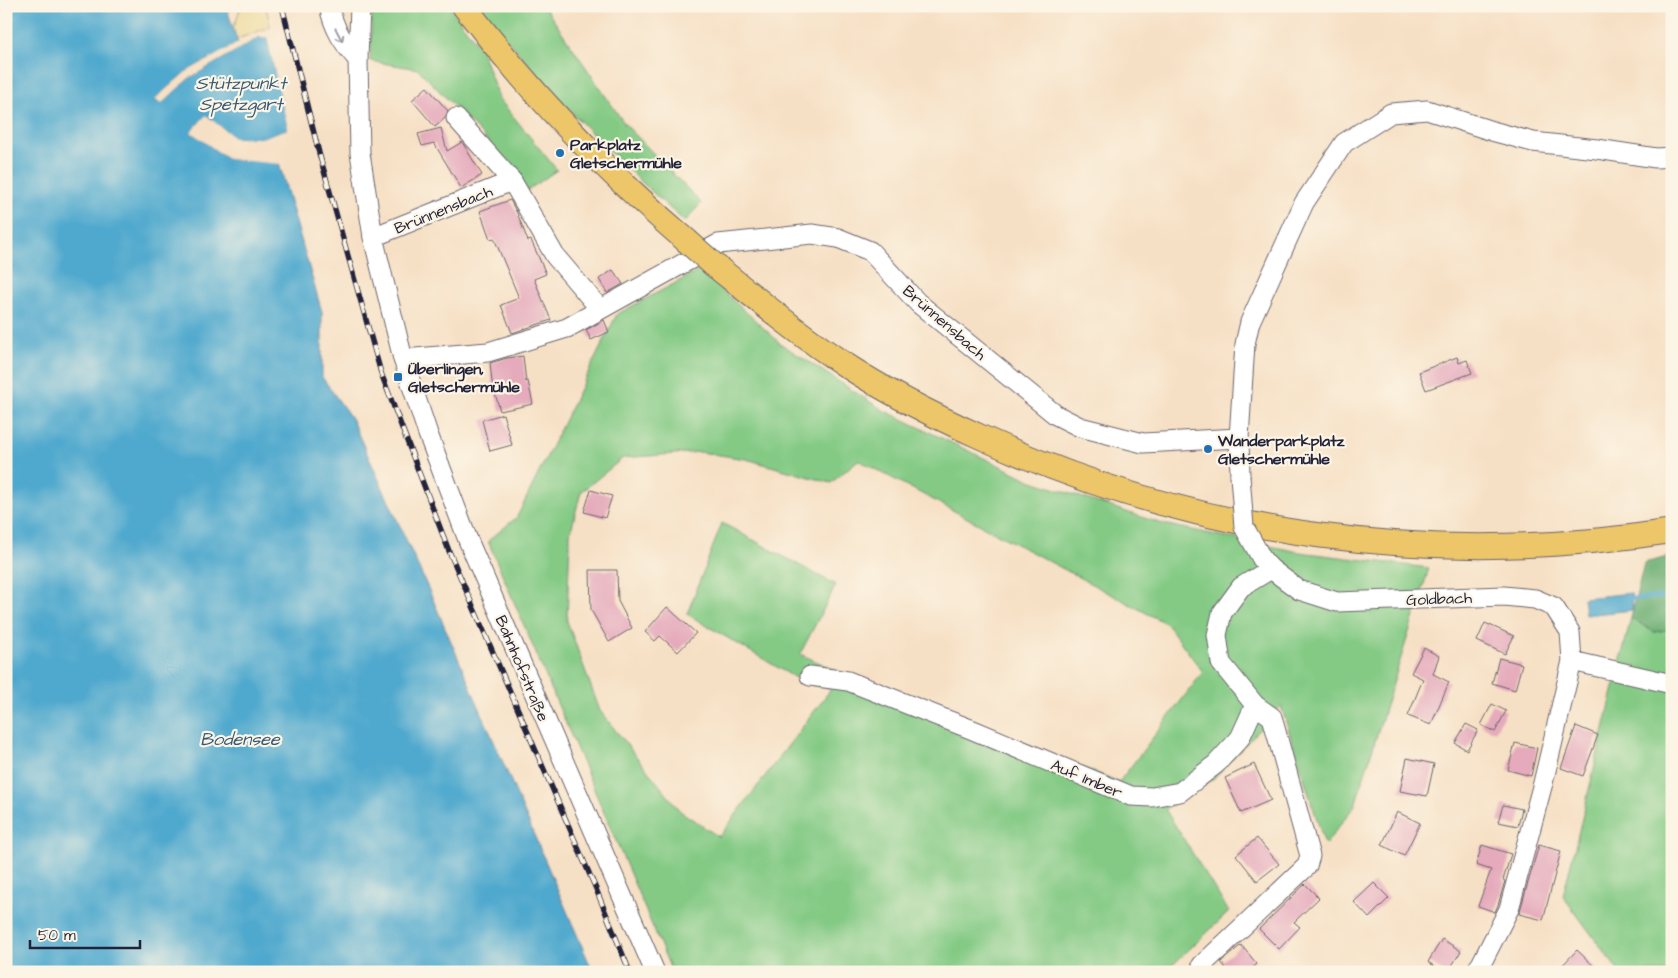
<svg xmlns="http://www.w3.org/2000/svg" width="1678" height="978" font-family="'Architects Daughter',sans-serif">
<rect width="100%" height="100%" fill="#fcf5e5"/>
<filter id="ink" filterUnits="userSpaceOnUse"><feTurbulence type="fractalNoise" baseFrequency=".02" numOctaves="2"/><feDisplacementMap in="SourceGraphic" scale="10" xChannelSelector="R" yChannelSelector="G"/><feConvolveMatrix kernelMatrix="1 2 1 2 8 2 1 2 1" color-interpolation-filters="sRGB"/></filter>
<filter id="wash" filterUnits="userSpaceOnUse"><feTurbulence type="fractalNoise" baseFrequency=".0096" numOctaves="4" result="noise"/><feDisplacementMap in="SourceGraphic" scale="20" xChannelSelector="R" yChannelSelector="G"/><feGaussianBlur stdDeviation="1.12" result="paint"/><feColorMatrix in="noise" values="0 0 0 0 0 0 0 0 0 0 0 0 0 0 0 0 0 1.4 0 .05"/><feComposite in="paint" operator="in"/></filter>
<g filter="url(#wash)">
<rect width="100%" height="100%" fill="#f6e0c5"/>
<g fill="#84ca85" stroke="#537660" fill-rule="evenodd">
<path d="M372 6H449L481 49 499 99 557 170 528 190 494 147 418 69 370 61Z"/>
<path d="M480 6H544L624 123 701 203 685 222C611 156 542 85 480 6Z"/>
<path d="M700 270 781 344 883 410 1032 481 1163 524 1299 552 1429 568 1355 805 1325 845 1281 706 1214 778 1165 809 1229 912 1165 972H672L488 541 517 517 617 314ZM700 452 746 459 831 483 858 460 1167 624 1203 672 1119 782 838 671 800 654 836 585 722 523 687 614 804 683 831 689 719 837 680 811 600 711 567 621 570 534 581 492 623 458Z"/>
<path d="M1631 618 1654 632 1672 629V972H1619L1563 896Z"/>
</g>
<path fill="#6bae72" stroke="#466856" d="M1672 556V629L1654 632 1631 618 1644 563Z"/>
<path fill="#eeda9e" stroke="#887e6c" d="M241 6H266L270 27 229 42Z"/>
<g fill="#50a9ce" stroke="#396684">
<path d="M6 6H226L238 43 186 72 155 99 161 104 189 78 259 37 267 36 288 129 261 138H235L206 115 191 132 228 159 279 163 322 312V377L351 418 428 588 593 972H6Z"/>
<path d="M1631 593 1633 610 1585 615 1583 598Z"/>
</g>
<path fill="#f6e0c5" d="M269 34 290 131 261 141 235 140 206 118 195 132 229 157 279 161 281 164 228 159 191 132 206 115 235 138H261L288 129 267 37H259L189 78 161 104 155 99 186 72 238 43 240 42 239 45 187 75 159 99 161 100 188 76 258 35Z"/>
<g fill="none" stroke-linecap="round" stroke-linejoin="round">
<path stroke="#50a9ce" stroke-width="4.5" d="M1632 599 1672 596"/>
</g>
<g id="blocks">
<g fill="#e5aabc">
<path d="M427 87 448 111 445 118 435 127 412 100Z"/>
<path d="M441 128 447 151 462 142 482 175 461 188 434 143 422 146 418 134Z"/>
<path d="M510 200 517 213 528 241 531 240 546 274 534 279 551 320 512 333 501 305 519 298 494 238 490 239 480 211Z"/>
<path d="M613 270 623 284 607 293 599 279Z"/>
<path d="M604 320 609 332 591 340 586 330Z"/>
<path d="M523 356 526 382 528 381 533 404 500 411 492 382 490 363 507 358Z"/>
<path d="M1457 357 1459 363 1467 360 1472 373 1426 390 1419 372Z"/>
<path d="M503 414 512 445 490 451 482 420Z"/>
<path d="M591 490 612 496 605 518 584 512Z"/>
<path d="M590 570H617L618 601 632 628 609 642 591 610Z"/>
<path d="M667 607 696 633 678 652 660 636 655 641 645 632Z"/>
<path d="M1485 623 1514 636 1505 654 1477 641Z"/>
<path d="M1424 648 1439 656 1433 674 1449 682 1431 725 1408 716 1423 679 1411 673Z"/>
<path d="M1499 658 1522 664 1515 690 1492 683Z"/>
<path d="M1492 704 1506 711 1495 732 1481 725Z"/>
<path d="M1466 724 1478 730 1467 750 1455 743Z"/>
<path d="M1576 726 1598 735 1583 776 1561 768Z"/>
<path d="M1515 743 1537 748 1531 776 1508 770Z"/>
<path d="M1407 758 1434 764 1427 796 1400 791Z"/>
<path d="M1254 764 1271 800 1241 813 1225 778Z"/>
<path d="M1503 805 1522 809 1518 826 1498 822Z"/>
<path d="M1397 812 1420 823 1404 856 1382 845Z"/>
<path d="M1257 838 1279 864 1257 881 1236 855Z"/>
<path d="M1482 845 1511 854 1503 880 1505 881 1498 905 1495 912 1478 906 1491 870 1476 865Z"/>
<path d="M1539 845 1561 851 1543 920 1519 914Z"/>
<path d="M1374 883 1389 898 1369 918 1354 902Z"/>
<path d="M1305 884 1319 898 1294 922 1300 927 1279 949 1259 929Z"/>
<path d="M1442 939 1461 951 1448 972H1443L1428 962Z"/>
<path d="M1241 945 1257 964 1248 972H1229L1221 962Z"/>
<path d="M1577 950 1600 972H1556Z"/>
</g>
</g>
</g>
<g filter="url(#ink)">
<use href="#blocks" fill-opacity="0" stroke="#6c646b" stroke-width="1"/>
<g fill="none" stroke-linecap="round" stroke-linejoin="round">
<g stroke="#6c646b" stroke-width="21">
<g id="minor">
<path d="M329 6C334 29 343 43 358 60"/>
<path d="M360 6 358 60 360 153 373 237 403 359 428 434 468 540 655 972"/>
<path d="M456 118 512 181 555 256 600 309"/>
<path d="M373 237 512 181"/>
<path d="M403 359 488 352 567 328 718 244 812 234 838 238 870 251 918 303 1056 415 1080 427 1143 443 1239 438"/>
<path d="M1240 476 1239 438 1245 344 1250 322 1304 203 1344 143 1391 113 1427 110 1492 131 1533 142 1597 149 1656 158 1672 157"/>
<path d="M1262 559 1271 569 1299 590 1337 602 1504 596 1535 599 1554 607 1570 632 1572 661 1543 783 1509 909 1481 964 1475 972"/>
<path d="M1572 661 1672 684"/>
<path d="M810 676 848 681 973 730 1131 796 1152 797 1180 792 1216 764 1240 738 1255 705"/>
<path d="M1205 972 1202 965 1307 866 1310 856 1272 717 1255 705 1221 663 1217 635 1222 613 1241 587 1271 569"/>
</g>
</g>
<g stroke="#6c646b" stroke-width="26">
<g id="major">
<path d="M464 6C530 92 605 171 687 241"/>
<path d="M713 264C756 298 798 334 844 364 887 392 934 416 981 437 1198 537 1436 568 1672 531"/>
</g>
</g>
<use href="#minor" stroke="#fff" stroke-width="19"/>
<use href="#major" stroke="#ecc669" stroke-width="24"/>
<g stroke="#22223b" stroke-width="5.5">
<path id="rail" d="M282 6 319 153 381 373 449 551 596 889 630 972"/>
</g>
<use href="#rail" stroke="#fcf5e5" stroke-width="4" stroke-dasharray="11" stroke-linecap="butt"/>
<g stroke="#6c646b" stroke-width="21" stroke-linecap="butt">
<path id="minor-bridge" d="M1240 476 1244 527 1262 559"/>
</g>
<g stroke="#6c646b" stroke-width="26" stroke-linecap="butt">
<path id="major-bridge" d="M687 241 713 264"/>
</g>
<use href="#minor-bridge" stroke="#fff" stroke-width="19"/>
<use href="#major-bridge" stroke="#ecc669" stroke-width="24"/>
</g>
<defs><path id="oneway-shaft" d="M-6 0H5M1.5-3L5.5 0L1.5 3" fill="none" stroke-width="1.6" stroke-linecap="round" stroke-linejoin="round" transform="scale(1.25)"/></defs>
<use stroke="#9c9ca7" href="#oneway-shaft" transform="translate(339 35) rotate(62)"/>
</g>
<g fill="#1f6fb2" stroke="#fcf5e5" stroke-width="2">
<circle cx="560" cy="153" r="5"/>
<rect x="393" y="372" width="10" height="10" rx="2.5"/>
<circle cx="1208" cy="449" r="5"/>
</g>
<g text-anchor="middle" stroke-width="4.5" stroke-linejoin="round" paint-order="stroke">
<g font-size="16" font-weight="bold" fill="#22223b" stroke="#fcf5e5" text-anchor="start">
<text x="570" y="150">Parkplatz<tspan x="570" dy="18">Gletschermühle</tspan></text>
<text x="408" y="374">Überlingen,<tspan x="408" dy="18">Gletschermühle</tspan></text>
<text x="1218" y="446">Wanderparkplatz<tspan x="1218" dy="18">Gletschermühle</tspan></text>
</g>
<g font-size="16" fill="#22223b" stroke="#fcf5e5">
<text transform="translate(443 209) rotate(-22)" y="6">Brünnensbach</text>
<text transform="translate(945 322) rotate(41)" y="6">Brünnensbach</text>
<text transform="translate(1439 598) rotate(-2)" y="6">Goldbach</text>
<text transform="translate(523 668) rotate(67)" y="6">Bahnhofstraße</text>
<text transform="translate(1087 778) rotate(23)" y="6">Auf Imber</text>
</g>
<g font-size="18" font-style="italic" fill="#345876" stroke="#fcf5e5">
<text x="241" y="89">Stützpunkt<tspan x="241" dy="21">Spetzgart</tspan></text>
<text x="240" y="745">Bodensee</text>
</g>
</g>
<rect width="1678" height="978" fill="none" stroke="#fcf5e5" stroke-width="25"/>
<path d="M30 940v8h110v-8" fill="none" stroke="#22223b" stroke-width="2.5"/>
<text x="38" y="940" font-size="15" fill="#22223b" stroke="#fcf5e5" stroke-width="4" paint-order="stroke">50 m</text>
</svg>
